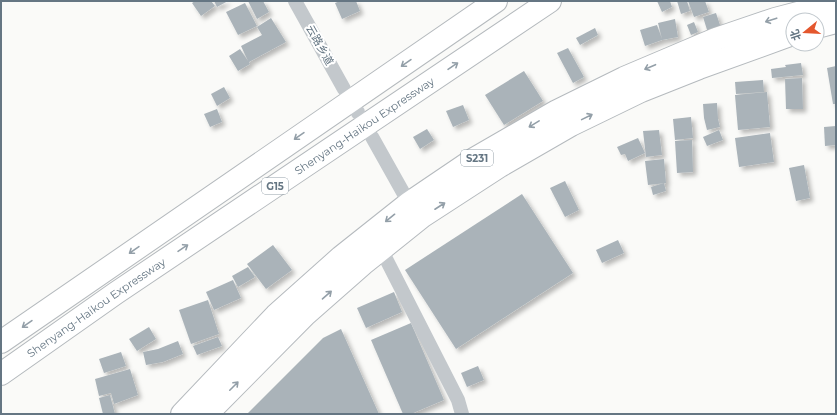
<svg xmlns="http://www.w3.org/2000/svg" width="837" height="415" font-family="Montserrat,'Noto Sans SC',sans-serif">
<defs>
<filter id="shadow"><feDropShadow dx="3.5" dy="3.5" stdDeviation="2" flood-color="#0004"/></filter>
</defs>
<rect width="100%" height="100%" fill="#fafaf8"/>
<g fill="#aab3b9" filter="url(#shadow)">
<path d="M195 1H211L215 6 201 16 192 3Z"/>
<path d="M214 1H228L217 7Z"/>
<path d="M248 1H263L269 12 257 19Z"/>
<path d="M340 1H356L360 11 342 19 335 3Z"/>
<path d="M657 1H670L672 7 662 12Z"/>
<path d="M677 1H687L690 11 681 14Z"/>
<path d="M688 1H705L709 12 694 17Z"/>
<path d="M245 3 257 26 238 35 226 12Z"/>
<path d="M716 13 721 28 708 33 703 17Z"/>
<path d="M271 18 286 42 249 62 250 64 238 71 229 56 240 49 248 61 241 46 262 35 257 27Z"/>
<path d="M675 19 678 37 662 40 645 46 640 30 657 25 662 39 658 23Z"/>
<path d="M694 22 698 32 691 35 687 25Z"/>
<path d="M595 28 598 35 580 45 576 38Z"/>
<path d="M568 48 584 77 573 83 557 53Z"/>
<path d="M801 63 803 75 772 78 771 69 786 67 785 65Z"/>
<path d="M836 66V104H833L827 68Z"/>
<path d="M524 71 543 101 504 125 485 95Z"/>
<path d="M802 78 803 109H786L785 79Z"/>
<path d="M763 80 764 92 736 94 735 82Z"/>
<path d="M224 87 230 98 217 106 211 94Z"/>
<path d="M767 92 770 127 738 130 735 95Z"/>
<path d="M717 103 718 119 720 127 707 130 704 118 703 104Z"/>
<path d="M463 105 469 120 453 127 446 111Z"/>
<path d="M217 109 222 122 210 127 204 114Z"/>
<path d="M691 117 693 138 675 140 673 119Z"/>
<path d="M836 126V145L825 146 824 127Z"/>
<path d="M427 129 434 140 420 149 413 137Z"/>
<path d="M659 130 662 155 646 157 643 131Z"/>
<path d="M719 130 723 140 707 146 703 137Z"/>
<path d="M770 133 774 162 739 167 735 138Z"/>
<path d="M638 138 645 153 628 161 625 154 621 155 617 147Z"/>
<path d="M692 140 693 172 677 173 675 141Z"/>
<path d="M664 159 666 183 648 185 645 161Z"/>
<path d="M804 165 810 198 796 201 789 168Z"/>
<path d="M565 181 579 210 565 217 550 188Z"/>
<path d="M664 183 666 191 653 195 651 187Z"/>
<path d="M522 194 573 273 456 349 405 270Z"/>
<path d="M618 240 624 253 602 263 596 250Z"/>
<path d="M273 245 292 270 266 289 247 264Z"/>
<path d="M248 267 255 277 238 287 232 276Z"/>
<path d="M233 280 241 298 214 310 206 292Z"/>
<path d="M394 292 402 312 366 328 357 308Z"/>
<path d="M208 300 219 334 191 344 179 310Z"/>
<path d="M411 323 444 400 411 414H403L371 340Z"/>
<path d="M149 327 156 339 137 351 129 339Z"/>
<path d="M341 329 379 414H247L323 338Z"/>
<path d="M218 337 222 346 197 355 193 346Z"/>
<path d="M178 341 183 354 163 362 146 365 143 352 158 349Z"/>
<path d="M121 352 126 366 104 373 99 359Z"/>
<path d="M478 366 484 380 467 387 461 373Z"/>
<path d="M130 369 138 395 114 404 111 393 99 396 95 379Z"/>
<path d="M110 395 115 414H103L99 398Z"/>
</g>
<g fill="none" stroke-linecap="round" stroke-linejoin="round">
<g stroke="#b5babe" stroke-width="24">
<g id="primary">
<path d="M817 27 836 22"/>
<path d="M182 414 276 315 341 257 409 203 474 159 557 111 624 78 716 39 775 19 836 3"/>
<path d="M207 414 305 315 363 264 423 216 500 166 571 125 641 91 699 68 793 34"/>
</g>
</g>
<g stroke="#b4b9bd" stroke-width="24">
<g id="motorway">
<path d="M1 342 496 1"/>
<path id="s1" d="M1 374 116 293 550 1"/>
</g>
</g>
<g stroke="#c3c8cc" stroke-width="14">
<path d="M295 1 344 89"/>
<path d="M358 112V113"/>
<path d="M372 137 409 203"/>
<path d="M381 249 458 400 462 414"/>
</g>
<use href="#primary" stroke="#fff" stroke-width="22"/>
<use href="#motorway" stroke="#fff" stroke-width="22"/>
</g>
<defs><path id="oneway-shaft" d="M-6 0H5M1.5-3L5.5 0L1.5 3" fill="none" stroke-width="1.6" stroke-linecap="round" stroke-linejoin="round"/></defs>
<g stroke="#939fa8">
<use href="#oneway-shaft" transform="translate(771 20) rotate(162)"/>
<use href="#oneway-shaft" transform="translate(406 63) rotate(145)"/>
<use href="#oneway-shaft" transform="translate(453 66) rotate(-34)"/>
<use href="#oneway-shaft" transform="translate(650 67) rotate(157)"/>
<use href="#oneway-shaft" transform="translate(587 117) rotate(-26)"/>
<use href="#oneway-shaft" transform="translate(534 124) rotate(149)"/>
<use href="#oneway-shaft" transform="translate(299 136) rotate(145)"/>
<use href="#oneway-shaft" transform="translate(440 206) rotate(-33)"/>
<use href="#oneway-shaft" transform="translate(390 218) rotate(141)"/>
<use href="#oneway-shaft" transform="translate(183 248) rotate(-34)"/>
<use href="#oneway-shaft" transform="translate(134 250) rotate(145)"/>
<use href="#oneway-shaft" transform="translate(327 295) rotate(-41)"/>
<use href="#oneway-shaft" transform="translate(27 324) rotate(145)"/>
<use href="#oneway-shaft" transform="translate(234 386) rotate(-45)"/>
</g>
<g text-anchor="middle" stroke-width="4" stroke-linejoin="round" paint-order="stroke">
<g fill="#fff" stroke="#939fa8" stroke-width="1">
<rect x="461" y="150" width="32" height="16" rx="3"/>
<rect x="262" y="178" width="26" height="16" rx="3"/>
</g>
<g font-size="10" font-weight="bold" fill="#657683">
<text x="477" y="162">S231</text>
<text x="275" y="190">G15</text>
</g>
<g font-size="11" fill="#657683" stroke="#fff">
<text transform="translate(320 45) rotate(61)" y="4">云路乡道</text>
<text dy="4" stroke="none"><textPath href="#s1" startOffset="440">Shenyang-Haikou Expressway</textPath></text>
<text dy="4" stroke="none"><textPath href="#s1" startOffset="116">Shenyang-Haikou Expressway</textPath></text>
</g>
</g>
<rect width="837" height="415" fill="none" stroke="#657683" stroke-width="4"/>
<g transform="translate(805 32) rotate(252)"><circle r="19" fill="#ffffff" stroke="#c1c8cd"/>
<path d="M0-3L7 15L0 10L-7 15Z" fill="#e4572e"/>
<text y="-6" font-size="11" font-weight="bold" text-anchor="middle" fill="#657683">北</text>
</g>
</svg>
